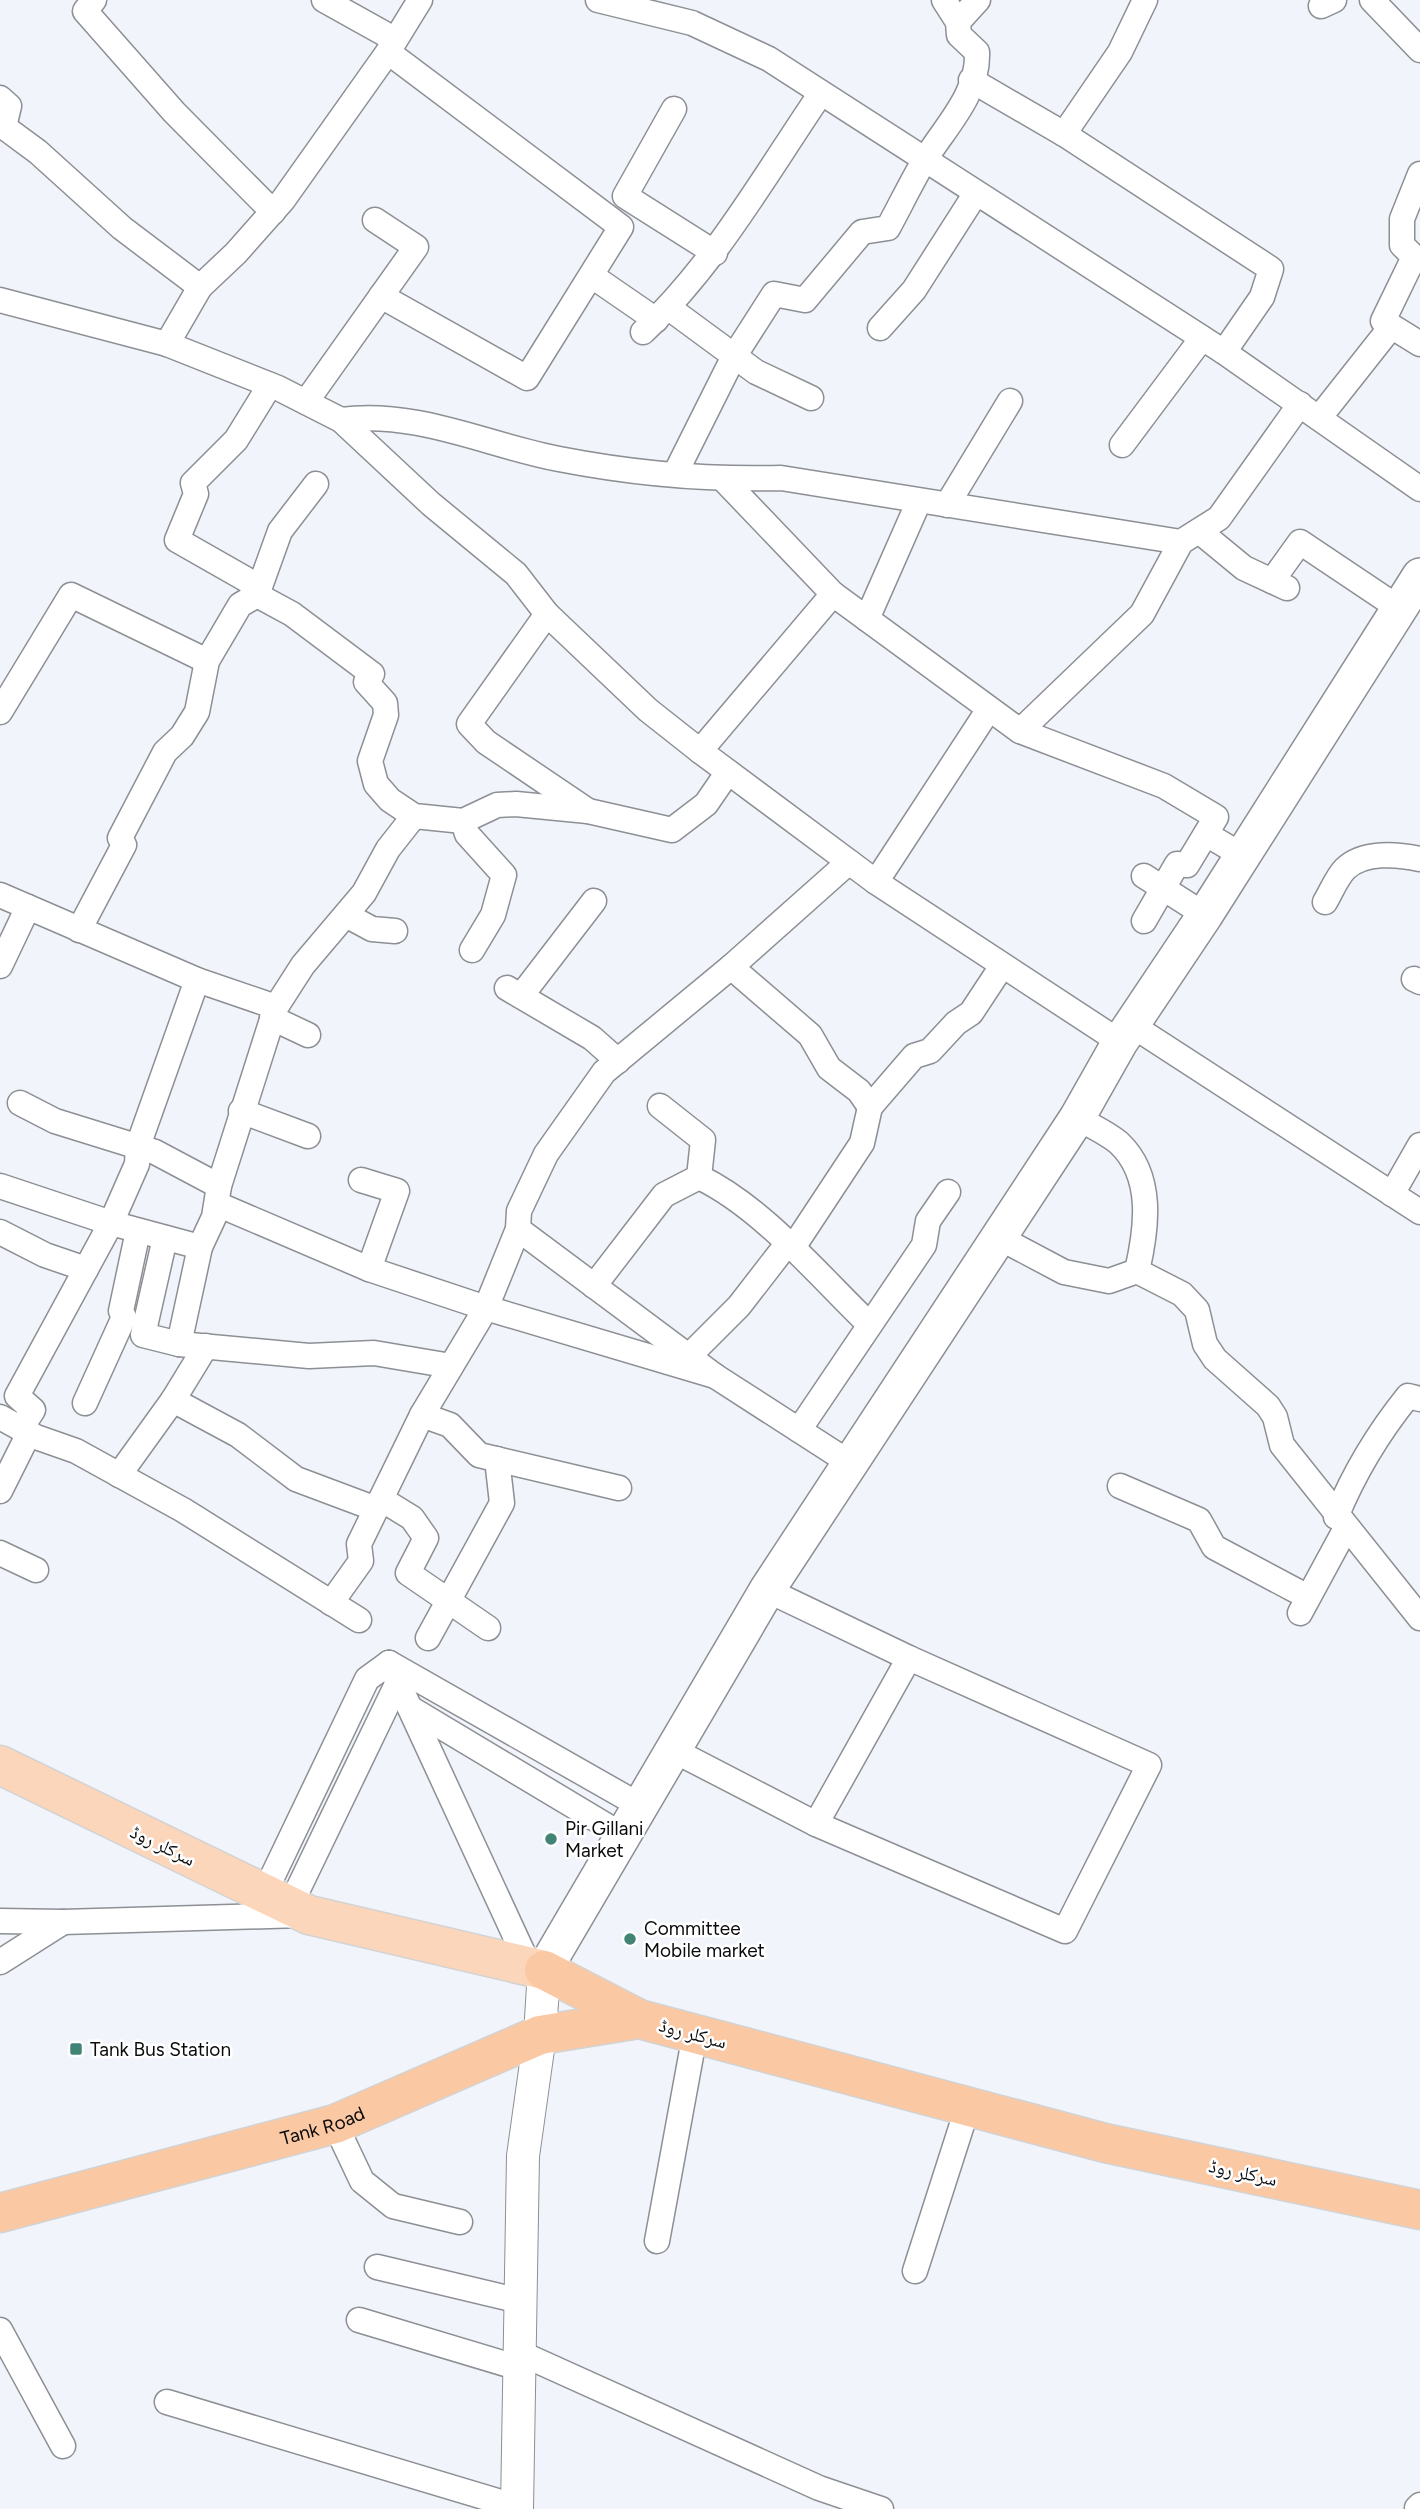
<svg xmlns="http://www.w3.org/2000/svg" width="1420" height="2509" font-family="Figtree,'Noto Naskh Arabic',sans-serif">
<rect width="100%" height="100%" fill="#f1f4fa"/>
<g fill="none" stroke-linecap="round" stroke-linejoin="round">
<g stroke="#8c8f94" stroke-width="27">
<g id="minor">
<path d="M94 0 85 11 174 112 273 212"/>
<path d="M324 0 394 39"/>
<path d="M598 0 692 23 769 59 1224 352 1420 489"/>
<path d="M1372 0 1420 50"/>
<path d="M1321 6 1334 0"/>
<path d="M958 22 978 0"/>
<path d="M971 80 1064 134 1271 269 1262 297 1224 352"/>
<path d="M0 98 9 106 4 127 38 152 122 228 200 287"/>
<path d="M674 109 625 196 715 253"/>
<path d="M1064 134 1120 52 1145 0"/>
<path d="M1420 174 1402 219V245L1414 257 1383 321 1420 344"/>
<path d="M592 276 656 320"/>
<path d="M381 296 527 378 621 227 388 52"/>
<path d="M0 300 167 344 278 388 341 420 431 504 516 574 547 614 648 710 700 751 876 882 1120 1042"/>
<path d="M669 308 756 372 811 398"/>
<path d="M880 328 914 290 976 193"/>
<path d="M643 332C716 263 765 175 821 93"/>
<path d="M167 344 200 287 236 253 283 200 388 52 420 0"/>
<path d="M270 385 236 440 193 483 196 494 177 540 249 581 257 595 292 614 372 674 366 682 385 703 386 715 370 761 376 784 390 800 414 816 463 821 497 805 516 804 588 811 672 830 706 804 728 772"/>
<path d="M306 402 416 247 375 220"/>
<path d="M1319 418 1391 327"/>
<path d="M341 420C417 410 486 445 559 459 631 473 708 480 781 478L1181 542"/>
<path d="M1122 445 1202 338"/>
<path d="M675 474 733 358 774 294 805 300 862 232 888 228C900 206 911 183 924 161 945 127 979 94 977 52L959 35 958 22 944 0"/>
<path d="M724 480 833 594 1020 731 1164 786 1216 817 1187 865 1177 864 1144 921"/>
<path d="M947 505 1010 401"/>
<path d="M1199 531 1244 568 1287 588"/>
<path d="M1272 581 1300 542 1400 609"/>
<path d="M547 614 469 724 486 742 588 811"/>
<path d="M867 619 919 501"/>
<path d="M0 712 71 595 207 661"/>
<path d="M1020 731 1142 614 1181 542 1219 518 1300 404"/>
<path d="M700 751 833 594"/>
<path d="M463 821 467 834 504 875 493 915 472 950"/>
<path d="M1206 834 1243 856"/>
<path d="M1144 876 1205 915"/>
<path d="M876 882 989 709"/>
<path d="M0 895 197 980 276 1007"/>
<path d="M1325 902C1331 892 1337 877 1345 869 1363 851 1398 854 1420 859"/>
<path d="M346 915 372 929 395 931"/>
<path d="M79 930 124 845 120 838 165 752 182 736 197 712 207 661 240 605 257 595 280 531 316 484"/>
<path d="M0 966 28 907"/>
<path d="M731 967 810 1035 829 1068 859 1091 870 1107"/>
<path d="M1414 979 1420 982"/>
<path d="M507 988 592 1038 618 1061"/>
<path d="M521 996 594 901"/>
<path d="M272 1018 308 1035"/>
<path d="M1133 1026 1420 1212"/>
<path d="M20 1103 55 1121 155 1152 219 1186"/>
<path d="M660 1106 703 1140 699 1177"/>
<path d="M241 1111 308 1136"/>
<path d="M1077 1118C1090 1125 1107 1133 1119 1143 1154 1176 1147 1228 1137 1271"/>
<path d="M699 1177C762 1207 819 1276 869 1324"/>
<path d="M361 1180 397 1191 369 1269"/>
<path d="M0 1186 111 1223 200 1247"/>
<path d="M1392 1194 1420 1145"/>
<path d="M217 1204 369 1269 486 1308 715 1376"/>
<path d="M518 1229 715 1376 850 1463"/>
<path d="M0 1232 45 1255 86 1269"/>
<path d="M998 1237 1064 1272 1109 1281 1137 1271 1182 1294 1197 1310 1205 1344 1215 1359 1268 1406 1275 1417 1282 1445 1420 1618"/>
<path d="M165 1238 143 1335 179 1344 309 1356 374 1353 451 1366"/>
<path d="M792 1249 862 1143 870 1107 914 1056 930 1051 956 1023 971 1013 1002 966"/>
<path d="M594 1286 664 1195 699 1177"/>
<path d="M179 1344 200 1247 214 1217 219 1186 276 1007 303 965 364 893 388 849 414 816"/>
<path d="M689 1356 739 1306 787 1244"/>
<path d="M173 1400 238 1435 296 1479 376 1509"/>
<path d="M85 1403 124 1317 121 1311 138 1231"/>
<path d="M422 1415 450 1425 479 1455 619 1488"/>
<path d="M0 1417 36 1437 76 1451 183 1510 359 1620"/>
<path d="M21 1428 33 1410 17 1396 111 1223 137 1164 138 1146 197 980"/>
<path d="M799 1430 924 1245 928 1221 948 1192"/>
<path d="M119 1475 173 1400 206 1346"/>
<path d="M1120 1486 1199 1520 1214 1547 1308 1597"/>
<path d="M0 1491 29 1433"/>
<path d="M381 1499 412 1518 426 1538 408 1573 488 1628"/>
<path d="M1336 1517C1354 1473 1379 1432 1408 1396L1420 1399"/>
<path d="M0 1553 36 1570"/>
<path d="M331 1603 361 1561 359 1544 422 1415 486 1308 518 1229 519 1211 546 1154 604 1072 731 967 849 862"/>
<path d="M1300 1613 1346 1528"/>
<path d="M428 1638 502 1503 497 1459"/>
<path d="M389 1663 529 1966"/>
<path d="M389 1663 639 1805"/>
<path d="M410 1708 622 1835"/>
<path d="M671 1749 816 1824 1065 1931 1149 1765 909 1658 767 1590"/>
<path d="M816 1824 909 1658"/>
<path d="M264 1894 367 1679 389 1663"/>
<path d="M290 1906 398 1682"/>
<path d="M0 1921 63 1922 301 1915"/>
<path d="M0 1962 63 1922"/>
<path d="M335 2124 362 2181 393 2206 460 2222"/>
<path d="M657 2241 695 2034"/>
<path d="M377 2267 520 2301"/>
<path d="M915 2271 968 2106"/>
<path d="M359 2320 519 2368"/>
<path d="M0 2330 63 2446"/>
<path d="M520 2353 819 2488 881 2509"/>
<path d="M167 2402 517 2507"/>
<path d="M1417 2508 1420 2505"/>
</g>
</g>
<g stroke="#8c8f94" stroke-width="34">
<path id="tertiary" d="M517 2509 523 2156 540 2035 544 1970"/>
</g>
<g stroke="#8c8f94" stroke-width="38">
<path id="secondary" d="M544 1970 767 1590 1077 1118 1120 1042 1205 915 1420 576"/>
</g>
<g stroke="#d3d3d3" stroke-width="41">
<path id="primary" d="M0 1765 309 1915 544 1970"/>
</g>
<g stroke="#d3d3d3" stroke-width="41">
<g id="trunk">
<path d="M544 1970 639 2019 1105 2143 1420 2210"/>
<path id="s1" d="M0 2213 335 2124 540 2035 639 2019"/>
</g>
</g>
<use href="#minor" stroke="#fff" stroke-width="24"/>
<use href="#tertiary" stroke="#fff" stroke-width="32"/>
<use href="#secondary" stroke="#fff" stroke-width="35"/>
<use href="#primary" stroke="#fcd6bb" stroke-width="38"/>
<use href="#trunk" stroke="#fbc8a4" stroke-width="38"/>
</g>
<g fill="#418476" stroke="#fff" stroke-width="2.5">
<circle cx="551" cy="1839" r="7"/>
<circle cx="630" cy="1939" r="7"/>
<rect x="69" y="2042" width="14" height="14" rx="3.5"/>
</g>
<g text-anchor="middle" stroke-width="5" stroke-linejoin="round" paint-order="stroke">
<g font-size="19" fill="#0a0b0d" stroke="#fff" text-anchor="start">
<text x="565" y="1835">Pir Gillani<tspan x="565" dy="22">Market</tspan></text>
<text x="644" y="1935">Committee<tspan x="644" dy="22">Mobile market</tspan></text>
<text x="90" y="2056">Tank Bus Station</text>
</g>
<g font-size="19" fill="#0a0b0d" stroke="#fff">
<text transform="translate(163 1845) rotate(26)" y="7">سرکلر روڈ</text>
<text transform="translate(693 2033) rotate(15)" y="7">سرکلر روڈ</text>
<text dy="7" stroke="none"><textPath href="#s1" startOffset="334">Tank Road</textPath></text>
<text transform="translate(1243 2172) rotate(12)" y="7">سرکلر روڈ</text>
</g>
</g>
</svg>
